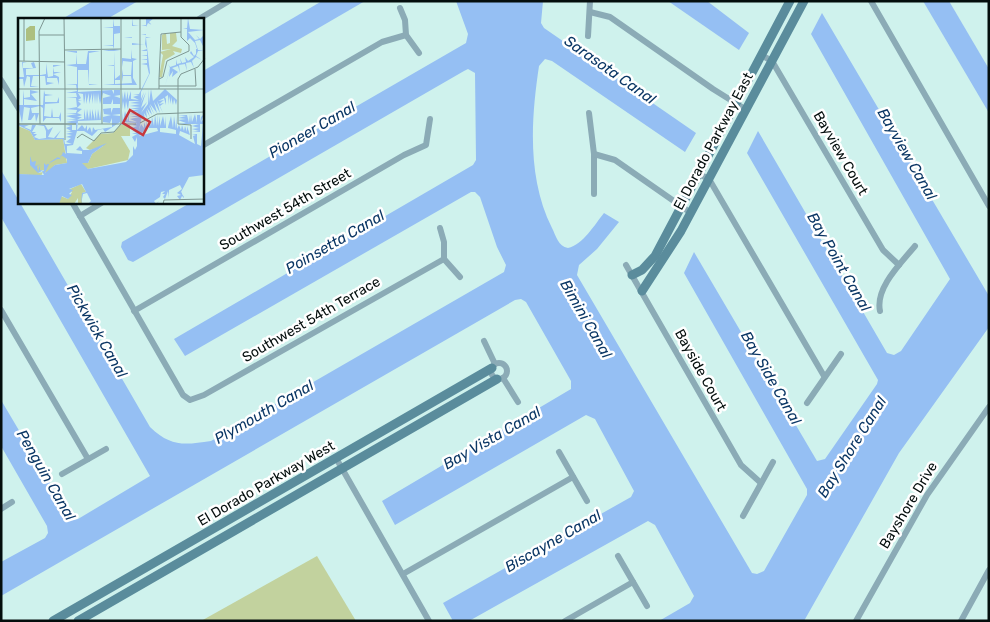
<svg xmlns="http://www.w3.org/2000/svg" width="990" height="622" font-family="Rubik,sans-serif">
<rect width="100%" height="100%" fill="#cff2ed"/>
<path fill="#c2d29e" d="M317 556 356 621H201Z"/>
<g fill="#95bff3">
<path d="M93 1H138L107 19H62Z"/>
<path d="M322 1H365L203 95V71Z"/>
<path d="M456 1H543L541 23 544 28 696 133 685 152 552 61 545 59 539 66C531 119 527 178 552 228 556 236 558 246 568 248 583 245 595 224 604 213L619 222 597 249 579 265 577 275 752 573 757 574 764 571 807 495V489L684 273 694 252 817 461 825 459 877 384 878 380 747 153 758 131 887 353 894 355 901 351 950 279 811 34 822 13 989 296V327L899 453 804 621H659L690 603 694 596 655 525 648 521 469 621H453L443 603 631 497 634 491 595 419 586 415 395 525 382 501 571 389V381L526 302 521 299 515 300 1 596V562L45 538 48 533 47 526 1 446V400L72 520 78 519 150 476 1 217V170L150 427C171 447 184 445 211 441L504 272 506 265 497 247 480 197 475 192H471L185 356 174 339 473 165 476 160 475 73 468 69 464 71 133 262 128 260 121 247 122 242 190 203 202 202 203 195 466 43 468 34Z"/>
<path d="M668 1H707L749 33 739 50Z"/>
<path d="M923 1H949L989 69V113Z"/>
</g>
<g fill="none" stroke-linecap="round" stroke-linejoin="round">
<g stroke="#8babb6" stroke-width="6">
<path d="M871 1 989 206"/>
<path d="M400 8 405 20 406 35 419 53"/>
<path d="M590 12 610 17 713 89 745 109"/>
<path d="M199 19 229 1"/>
<path d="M588 36 590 1"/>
<path d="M761 55 772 61 883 250 899 265"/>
<path d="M1 80 19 109"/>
<path d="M589 113 594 154V194"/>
<path d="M202 146 382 42 406 35"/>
<path d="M594 154 615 160 691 213"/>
<path d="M699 174 709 179 824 376"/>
<path d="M72 202 183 395 190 400 204 395 444 259"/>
<path d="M80 216 103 202"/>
<path d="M440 228 444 242V259L460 277"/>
<path d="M626 265 741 465 761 483"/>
<path d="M1 310 88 459"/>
<path d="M134 311 404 155 426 145 430 119"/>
<path d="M880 311C875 288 901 263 915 246"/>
<path d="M484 341 495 364"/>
<circle cx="499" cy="371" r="8"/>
<path d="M503 378 518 402"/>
<path d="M807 403 841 354"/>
<path d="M559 452 587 501"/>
<path d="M336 458 429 621"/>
<path d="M62 474 106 449"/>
<path d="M1 509 12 502"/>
<path d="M743 516 773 462"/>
<path d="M618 556 647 606"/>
<path d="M403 574 573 477"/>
<path d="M565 621 633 582"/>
<path d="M856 621 927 495 989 407"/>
<path d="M961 621 989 570"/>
</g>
<g stroke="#5a8c9c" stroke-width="9">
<path d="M632 275 642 270 655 256 790 1"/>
<path d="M642 291 681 231 804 1"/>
<path d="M53 621 492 368"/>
<path d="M78 621 497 379"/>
</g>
</g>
<g text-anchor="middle" stroke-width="5" stroke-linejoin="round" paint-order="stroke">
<g font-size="14" fill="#040e0d" stroke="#fff">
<text transform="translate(713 141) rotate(-62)" y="5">El Dorado Parkway East</text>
<text transform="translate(841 153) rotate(60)" y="5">Bayview Court</text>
<text transform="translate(285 209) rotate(-30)" y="5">Southwest 54th Street</text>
<text transform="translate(311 319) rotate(-30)" y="5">Southwest 54th Terrace</text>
<text transform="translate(701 370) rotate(61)" y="5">Bayside Court</text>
<text transform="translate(266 483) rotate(-30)" y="5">El Dorado Parkway West</text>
<text transform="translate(908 505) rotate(-59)" y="5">Bayshore Drive</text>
</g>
<g font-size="15" font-style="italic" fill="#0b3765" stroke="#fff">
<text transform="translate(610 70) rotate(35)" y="5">Sarasota Canal</text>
<text transform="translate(312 130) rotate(-30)" y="5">Pioneer Canal</text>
<text transform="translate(907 154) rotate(60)" y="5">Bayview Canal</text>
<text transform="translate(335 242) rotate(-30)" y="5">Poinsetta Canal</text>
<text transform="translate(839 262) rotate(60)" y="5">Bay Point Canal</text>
<text transform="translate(586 319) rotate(60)" y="5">Bimini Canal</text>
<text transform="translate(97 331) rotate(60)" y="5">Pickwick Canal</text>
<text transform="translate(771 378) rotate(60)" y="5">Bay Side Canal</text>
<text transform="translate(264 412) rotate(-30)" y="5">Plymouth Canal</text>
<text transform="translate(492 438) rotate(-30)" y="5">Bay Vista Canal</text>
<text transform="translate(852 447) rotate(-58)" y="5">Bay Shore Canal</text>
<text transform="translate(46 475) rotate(60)" y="5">Penguin Canal</text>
<text transform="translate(553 541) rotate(-30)" y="5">Biscayne Canal</text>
</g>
</g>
<g transform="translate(18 18)">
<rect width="186" height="186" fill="#cff2ed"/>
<path d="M148 15 149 26 152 25V15H158L159 23 154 28 164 31 163 35 155 33 157 36 147 42 144 59H141L145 37 142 34 153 31 144 32V17ZM102 107H112V118H103L112 133 110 142 70 151 65 149 64 145H70L74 136 85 128 72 132 68 130 82 116 95 115ZM0 108 12 113 17 122 45 121 49 145 37 147 29 156 25 152 21 153 20 155 25 154 23 158 0 156ZM63 166 68 174 64 175V186H60V180L56 186H41L40 179V177L50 181 54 174 50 172Z" fill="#c2d29e"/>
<path d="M12 8H17V22L8 23V11Z" fill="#adbf80"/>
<path d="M95 0 96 8H102V15L96 16V31L102 32 96 33 97 61 102 57V62H97V66L114 65 113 58H105L104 64V51L105 57H113L114 44 105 43 104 49V40L113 41 114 31H104H114V20H106L114 19V0L115 7H121L114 8V25L122 26H127L128 17 123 16H128V8L123 7H128V0H136L131 4 134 7 130 5 128 9V19H133L128 20 132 55 123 74V81L126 74 123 85 128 74 123 90 129 84 123 95 130 86 131 71V85L133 71 135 83 147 71 159 82 158 87 156 81 155 87 153 79V86L151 78 150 87V77L147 79 148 81V87L146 80 140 83 146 82 141 86 146 85 142 88 145 95 139 83 142 95 136 84 139 95 132 86 136 96 131 87 134 97 129 90 132 99 128 92 129 100 126 95 127 102 124 98 121 112 123 106 126 110V104L128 109 129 102V110L121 118 140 113 139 110H131V101L133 108 134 99 136 108 137 97 139 108 140 96V108L142 98V108L145 98 147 108 148 98V110H142V114L158 116V112L150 110V98V109L153 98 155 110 156 98 158 111 159 98V111L161 107 163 112 164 107 166 113 167 108 169 114V108L172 117 162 113 161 117 177 126 175 118 178 117 174 116H179V126L183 128 185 106H182V114H174L181 113 174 111 181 110 174 108 181 106H160L168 105 160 102 168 101 160 100 168 98 160 97H169L171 105 172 96 173 105 174 96V104L177 96 179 105V97H182V104L183 99 186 96 183 104 186 101V157L171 159 163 174 164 175V176L166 179V180L164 178 162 182 159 178 163 177 159 175 164 171 162 167 151 172V180L150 173 147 181 145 179 147 176H144L147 173 143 174 142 179 136 183 138 186 141 183 139 186H70L73 183 69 175 65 176 63 186 64 175 68 174 64 166 51 171 55 172 51 176 54 177 50 181 44 178 41 186H0V156L26 157 24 153 20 155 12 147V138L14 144 18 143 17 148 23 146 19 148 20 154 22 147V152L26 153V145L28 147 43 139 45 134 48 136 45 121 17 122 12 113 0 107H11L6 109 13 112 14 107H18L14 114H18L15 116H19L16 119 21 121 28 120V113L26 108 19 107H27L30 112 35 109 30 119 36 120 43 112 38 120H46L47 126H54L48 124 53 120 48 119 54 117 48 116 55 114H48L53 113 48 110 53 108 48 107H54V112H58V106L48 104 59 102 48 101H58L48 98 59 96H48L58 95 59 92 48 91 59 89 58 80H48L59 79 58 75H48L59 73 58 67H48L59 66V49L48 47 58 46 59 35 48 33H59V46H68L70 33H82L71 35V66L80 67H71L70 52H60V74L94 72 96 76V72H102V77L96 78 102 80V86H95V81L93 86H85V80L93 78 85 75 82 86 80 75 79 86 78 75 77 86 76 75 74 86V75L71 86V75L68 86V75L66 86 65 76 60 75 63 80 60 82 64 83H60L63 86 59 90 64 91 59 95 64 97 59 99H64L59 102 66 101V91L68 102 69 91 71 102 72 91 74 102V91L77 102V91L79 102 80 91 82 102V91L83 102 60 103 59 112 64 107 67 111 69 107V113L72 109 74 115 75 109 77 112 94 109V100L92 105 85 104V99L93 97 86 96 85 91 93 90V95L95 90H102V96L94 97 102 98V104L87 114 85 111 80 112 74 118 66 113H59L55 127 49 128V135L64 136V133L58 132 62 128 65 132H72L89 125 74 136 70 145H64L70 151 108 144 115 137V128L117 132 119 128V119L117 124 114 119 119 116H114L119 114 114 113 119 112 114 110 119 108 114 107 119 105 104 104V93L105 104 107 93 110 104V93L111 103 119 104 112 101 121 99H112L121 97 112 96 121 94 112 93 121 91H112L122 89 112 88 122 86 112 85 122 83H111L110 92 108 83 107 92 105 83 104 92V73L105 82 107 73 108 82 110 73V82L113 73V81L121 82 115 79 121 77 115 76H121L131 56 129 47 123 46 129 45V42L123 41H129V38H123L129 37V33H123L129 31 127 26 114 27V40L119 41 115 43V60L119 67H85L96 66V48H89L96 47V33H85L96 31 95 28H85L95 27V10L85 9H95ZM43 137 49 141V145L37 147 27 155 32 144 40 139 42 141ZM170 0 172 11 186 12 170 14 177 22 181 21 178 17 182 21 186 17 185 28 182 22 177 23 180 32 186 33H180L178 38 184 42 178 39 174 43 176 50 173 44 168 45 169 53 167 46 161 47 162 55 160 48 154 50 160 54 154 59 155 53 151 59 152 51 147 68 152 50 150 46 152 49 158 47V41L159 46 163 45 162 40 164 45 168 44 167 39 170 43 176 39 172 35 173 33 176 38 178 36V31H173H179L177 25 172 20 169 23V11H165L169 10ZM4 44 9 45H5V50H15L13 45 16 44 18 50 8 51V57H23L28 56V45L30 59 35 58V47H43L35 49 36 54H43L35 56 41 59V67L39 60H29V64L36 65 28 67 27 58H15L13 68 21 69H12V59L9 58 6 69 5 61H0V69V59H6ZM5 72 6 80 12 79V72L21 74 13 76 19 83 6 81V87H25L26 72 27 76 35 77 27 78V84H39L41 79V85L27 86 26 98 33 99 34 90 35 99H41L43 94V104L41 100H28L25 104V90L22 88 13 90 14 95H21L18 104 17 96 13 102H10L12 90 6 89 4 105 0 87H5Z" fill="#95bff3" fill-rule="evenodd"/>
<path fill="none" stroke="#7e9793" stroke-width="1" d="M46 0 47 71H187M83 0 84 106M21 17H46M46 32 103 31M0 43 47 44M6 43V0M177 51 178 68M141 61 143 16 163 14M141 68H178M0 71H47V122M122 71V0M141 71V61L145 59 149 43 171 33V27L163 19V0M122 105 139 96 187 94M0 106H58H0M22 106 21 13 27 0M60 106H118M59 120 64 116 76 123 83 115 96 114 103 106V0M173 121V107L160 106V61L163 56 180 49 187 40M145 186 146 182 187 181"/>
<path fill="#c6373e" fill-opacity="0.15" stroke="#c6373e" stroke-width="2.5" d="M112 92 132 104 125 117 105 105Z"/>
<rect width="186" height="186" fill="none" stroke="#040e0d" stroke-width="2.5"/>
</g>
<rect width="990" height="622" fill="none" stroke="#040e0d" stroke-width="5"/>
</svg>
